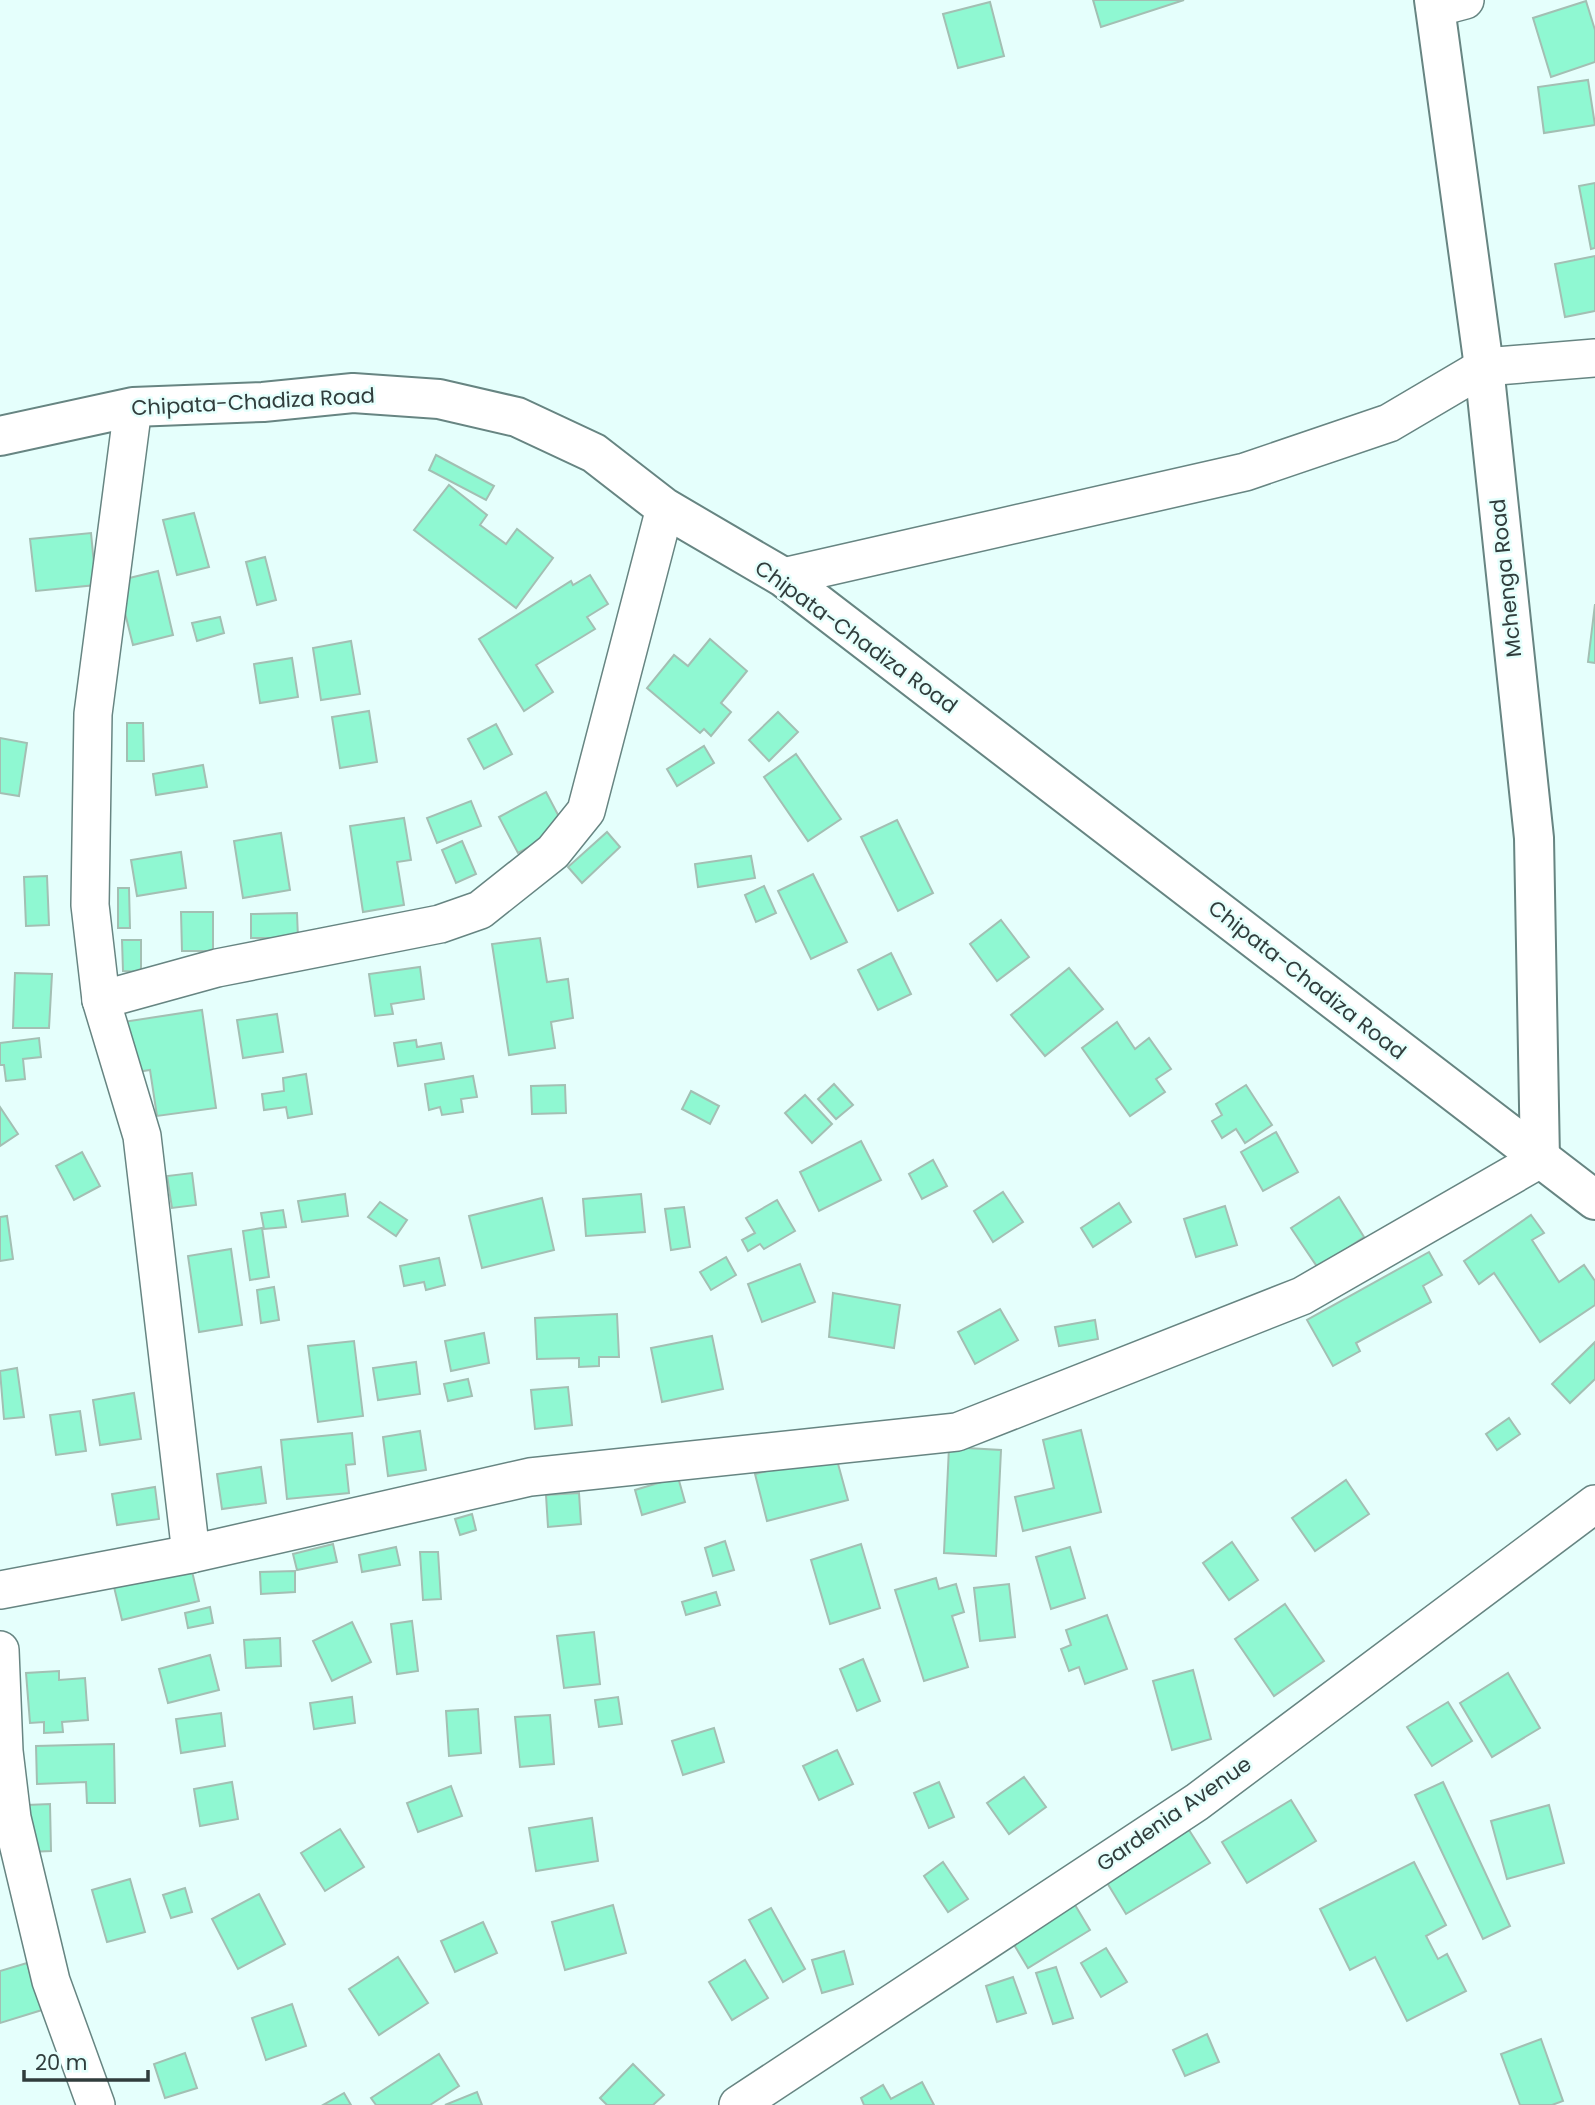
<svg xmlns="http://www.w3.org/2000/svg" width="1595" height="2105" font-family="Poppins,sans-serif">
<rect width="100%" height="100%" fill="#e5fffc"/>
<g fill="#8ff8d2" stroke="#a3bfb3" stroke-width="2">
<path d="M1093 0H1184L1101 27Z"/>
<path d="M1586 1 1595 30V62L1551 77 1533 18Z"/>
<path d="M990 2 1004 56 958 68 943 14Z"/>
<path d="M1588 80 1595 125 1544 133 1538 87Z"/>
<path d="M1595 183V248L1591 249 1579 186Z"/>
<path d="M1595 256V311L1565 317 1555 264Z"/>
<path d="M436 455 494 486 486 500 429 470Z"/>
<path d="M449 485 487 515 480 525 506 544 517 529 553 558 516 608 414 530Z"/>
<path d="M194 513 209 567 177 575 163 520Z"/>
<path d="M91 533 96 585 36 591 30 539Z"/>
<path d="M265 557 276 600 257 605 246 562Z"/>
<path d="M158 571 173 635 133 645 117 581Z"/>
<path d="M590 575 608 604 587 617 595 629 536 665 553 692 524 711 479 639 571 581 573 585Z"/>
<path d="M1595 604V663L1588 662Z"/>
<path d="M220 617 224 633 197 641 192 623Z"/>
<path d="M710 639 747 671 721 703 731 712 711 736 704 729 700 733 647 688 674 655 688 666Z"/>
<path d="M351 641 360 694 321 700 313 648Z"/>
<path d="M292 658 298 697 260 703 254 664Z"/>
<path d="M369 711 377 762 340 768 332 717Z"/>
<path d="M778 712 798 732 769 761 749 740Z"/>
<path d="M127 723H143L144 761H127Z"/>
<path d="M496 724 512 754 484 769 468 739Z"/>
<path d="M0 738 27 743 19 796 0 793Z"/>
<path d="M704 746 714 763 677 786 667 769Z"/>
<path d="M796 754 841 819 808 841 764 777Z"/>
<path d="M203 765 207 787 156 795 153 774Z"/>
<path d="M546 792 565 828 518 853 499 817Z"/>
<path d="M471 801 481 826 437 843 427 818Z"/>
<path d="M404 818 411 860 397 862 404 905 363 912 350 826Z"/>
<path d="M897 820 933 893 898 911 861 837Z"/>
<path d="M607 832 620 847 582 883 568 867Z"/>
<path d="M281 833 290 890 243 898 234 841Z"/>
<path d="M462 841 476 874 456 883 442 850Z"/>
<path d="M181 852 186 888 137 896 131 860Z"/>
<path d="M751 856 755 878 698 887 695 864Z"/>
<path d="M813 874 847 942 811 959 778 891Z"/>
<path d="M47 876 49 925 26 926 24 877Z"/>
<path d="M764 886 776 913 756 922 745 895Z"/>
<path d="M118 888H129L130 928H118Z"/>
<path d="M181 912H213V951H182Z"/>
<path d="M297 913 298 938H251V914Z"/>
<path d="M1001 920 1029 957 997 981 970 944Z"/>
<path d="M540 938 547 982 568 979 573 1018 551 1022 555 1048 509 1055 492 944Z"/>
<path d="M122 940H141V972L123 971Z"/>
<path d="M891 953 911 994 878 1010 858 970Z"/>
<path d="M420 967 424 999 391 1004 393 1014 375 1016 369 974Z"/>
<path d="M1069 968 1103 1009 1045 1056 1011 1015Z"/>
<path d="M15 973 52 974 49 1028H13Z"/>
<path d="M202 1010 216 1108 157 1116 150 1070 130 1073 123 1022Z"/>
<path d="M277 1014 283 1052 243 1058 237 1020Z"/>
<path d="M1117 1022 1135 1049 1149 1038 1171 1069 1156 1079 1165 1092 1130 1116 1082 1048Z"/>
<path d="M39 1038 41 1057 23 1059 25 1079 6 1081 4 1065H0V1043Z"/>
<path d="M416 1040 417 1047 441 1043 444 1059 398 1066 394 1043Z"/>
<path d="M306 1074 312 1114 288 1118 286 1107 264 1110 262 1094 284 1091 283 1078Z"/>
<path d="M473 1076 477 1097 461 1099 463 1112 442 1115 440 1107 429 1110 425 1084Z"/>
<path d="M834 1084 853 1105 836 1119 818 1099Z"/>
<path d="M565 1085 566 1113 532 1114 531 1086Z"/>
<path d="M1246 1085 1272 1125 1245 1143 1236 1129 1222 1138 1212 1121 1222 1115 1216 1104Z"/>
<path d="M691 1091 719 1106 710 1124 682 1109Z"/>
<path d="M805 1095 832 1124 812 1143 785 1113Z"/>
<path d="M0 1107 18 1134 0 1146Z"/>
<path d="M1276 1132 1298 1172 1263 1191 1241 1152Z"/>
<path d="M861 1141 881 1180 819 1211 800 1172Z"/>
<path d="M82 1152 100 1186 74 1200 56 1166Z"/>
<path d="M933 1160 947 1186 922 1199 909 1174Z"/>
<path d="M192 1173 196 1205 172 1208 167 1176Z"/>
<path d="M1003 1192 1023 1222 993 1242 974 1211Z"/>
<path d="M345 1194 348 1216 302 1222 298 1201Z"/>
<path d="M641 1194 645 1232 586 1236 583 1199Z"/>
<path d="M1339 1197 1364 1237 1318 1268 1291 1228Z"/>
<path d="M542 1198 554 1250 482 1268 469 1216Z"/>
<path d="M777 1200 795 1231 764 1249 760 1244 748 1251 742 1240 755 1233 746 1218Z"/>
<path d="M380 1202 407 1220 396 1236 368 1217Z"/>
<path d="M1119 1203 1131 1222 1093 1247 1081 1228Z"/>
<path d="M1225 1206 1237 1245 1196 1257 1184 1219Z"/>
<path d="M684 1207 690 1247 671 1250 665 1209Z"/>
<path d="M283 1210 286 1227 264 1229 261 1213Z"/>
<path d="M1531 1215 1544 1233 1532 1240 1559 1282 1584 1265 1595 1281V1305L1540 1342 1494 1273 1479 1284 1464 1261Z"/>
<path d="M7 1216 13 1259 0 1261V1217Z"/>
<path d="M262 1228 269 1277 250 1280 243 1231Z"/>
<path d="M231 1249 242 1325 199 1332 188 1256Z"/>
<path d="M1429 1252 1442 1275 1423 1286 1431 1302 1356 1343 1360 1351 1333 1366 1307 1320Z"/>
<path d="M726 1257 736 1275 711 1290 700 1272Z"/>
<path d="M439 1258 445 1285 426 1290 424 1282 404 1286 400 1266Z"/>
<path d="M800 1264 815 1302 762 1322 748 1284Z"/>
<path d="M274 1287 279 1320 261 1323 257 1290Z"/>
<path d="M833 1293 900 1305 894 1348 829 1337Z"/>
<path d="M1000 1309 1018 1340 975 1364 958 1332Z"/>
<path d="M617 1314 619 1357H599V1366L579 1367V1358L537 1359 535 1318Z"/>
<path d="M1095 1320 1098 1339 1059 1346 1055 1327Z"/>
<path d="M484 1333 489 1363 451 1371 445 1341Z"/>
<path d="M712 1336 723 1389 662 1402 651 1348Z"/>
<path d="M354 1341 363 1416 318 1422 308 1346Z"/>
<path d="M1595 1342V1379L1570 1403 1552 1384Z"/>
<path d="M416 1362 420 1394 378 1400 373 1368Z"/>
<path d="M17 1368 24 1417 4 1419 0 1371Z"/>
<path d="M468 1379 472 1396 448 1401 444 1384Z"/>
<path d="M568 1387 572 1425 535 1429 531 1390Z"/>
<path d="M134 1393 141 1439 100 1445 93 1400Z"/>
<path d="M80 1411 86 1451 56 1455 50 1415Z"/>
<path d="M1509 1418 1520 1434 1497 1450 1486 1434Z"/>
<path d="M1081 1430 1101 1512 1023 1531 1015 1497 1054 1488 1043 1440Z"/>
<path d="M420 1431 426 1470 388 1476 383 1437Z"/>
<path d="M352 1433 355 1464 346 1465 349 1493 287 1499 281 1440Z"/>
<path d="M949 1447 1001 1450 996 1556 944 1553Z"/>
<path d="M835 1453 848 1500 767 1521 755 1474Z"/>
<path d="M261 1467 266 1503 222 1509 217 1474Z"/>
<path d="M678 1477 685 1502 642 1515 635 1490Z"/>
<path d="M1346 1480 1369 1514 1315 1551 1292 1518Z"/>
<path d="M155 1487 159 1519 117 1525 112 1494Z"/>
<path d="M579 1493 581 1524 548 1527 546 1495Z"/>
<path d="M472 1514 476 1530 460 1535 455 1519Z"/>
<path d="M725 1541 734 1570 713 1576 705 1548Z"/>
<path d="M1232 1542 1258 1580 1229 1600 1203 1563Z"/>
<path d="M333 1544 337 1562 297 1570 293 1554Z"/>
<path d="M861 1544 880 1608 830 1624 811 1560Z"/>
<path d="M396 1547 400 1565 362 1572 359 1555Z"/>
<path d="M1070 1547 1085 1598 1051 1609 1036 1557Z"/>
<path d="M420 1552H438L441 1599 423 1600Z"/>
<path d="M191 1567 199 1601 122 1620 114 1587Z"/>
<path d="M295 1571V1592L261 1594 260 1572Z"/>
<path d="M936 1578 939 1589 956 1584 964 1612 952 1616 968 1667 924 1681 895 1590Z"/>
<path d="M1009 1584 1015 1637 980 1641 974 1588Z"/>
<path d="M716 1592 720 1605 686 1615 682 1602Z"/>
<path d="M1285 1604 1324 1661 1274 1696 1235 1639Z"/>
<path d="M210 1607 213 1623 188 1628 185 1613Z"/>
<path d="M1107 1615 1127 1669 1085 1684 1079 1667 1069 1671 1061 1649 1071 1645 1066 1630Z"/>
<path d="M412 1621 418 1671 397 1674 391 1624Z"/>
<path d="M352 1622 371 1662 332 1681 313 1641Z"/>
<path d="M594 1632 600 1684 564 1688 557 1636Z"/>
<path d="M280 1638 281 1666 246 1668 244 1640Z"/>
<path d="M210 1655 219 1690 168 1703 159 1669Z"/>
<path d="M863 1659 880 1701 857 1711 840 1669Z"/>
<path d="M1193 1670 1211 1739 1172 1750 1153 1681Z"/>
<path d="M59 1671V1680L85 1678 88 1720 62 1722 63 1732 44 1733V1722L30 1723 26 1673Z"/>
<path d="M1508 1673 1540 1728 1492 1757 1460 1703Z"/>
<path d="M352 1697 355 1723 314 1729 310 1703Z"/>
<path d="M618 1697 622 1724 599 1727 595 1700Z"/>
<path d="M1448 1702 1472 1741 1432 1766 1407 1727Z"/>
<path d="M478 1709 481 1753 449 1756 446 1711Z"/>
<path d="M221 1713 225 1746 181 1753 176 1719Z"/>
<path d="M550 1715 554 1764 520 1767 515 1717Z"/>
<path d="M714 1728 724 1762 683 1775 672 1741Z"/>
<path d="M114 1744 115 1803H87L86 1782 37 1784 36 1746Z"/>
<path d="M837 1750 853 1784 819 1800 803 1766Z"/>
<path d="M1024 1777 1046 1807 1009 1834 987 1803Z"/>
<path d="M232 1782 238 1819 200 1826 194 1789Z"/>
<path d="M939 1782 954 1817 929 1828 914 1793Z"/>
<path d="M1443 1782 1510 1926 1483 1939 1415 1795Z"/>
<path d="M451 1786 462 1816 418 1832 407 1803Z"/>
<path d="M1291 1800 1316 1841 1247 1883 1222 1842Z"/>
<path d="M50 1804 51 1851 29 1852 27 1805Z"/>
<path d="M1549 1805 1564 1863 1507 1879 1491 1821Z"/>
<path d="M592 1818 598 1861 536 1871 529 1828Z"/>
<path d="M340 1829 364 1867 325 1891 301 1853Z"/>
<path d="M1189 1830 1210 1863 1126 1914 1106 1881Z"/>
<path d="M943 1862 968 1899 948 1912 924 1876Z"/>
<path d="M1414 1862 1446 1925 1426 1936 1438 1959 1447 1954 1466 1991 1407 2021 1375 1957 1350 1970 1320 1909Z"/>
<path d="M130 1879 145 1932 107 1942 92 1890Z"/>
<path d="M185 1888 192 1912 171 1918 163 1895Z"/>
<path d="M259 1894 285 1944 238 1969 212 1919Z"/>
<path d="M1069 1895 1090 1930 1028 1968 1007 1933Z"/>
<path d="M613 1905 626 1953 565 1970 552 1922Z"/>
<path d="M771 1908 805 1969 783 1982 749 1920Z"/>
<path d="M483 1922 497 1953 455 1972 441 1941Z"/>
<path d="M1106 1948 1127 1982 1101 1997 1081 1963Z"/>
<path d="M844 1951 853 1984 822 1993 812 1960Z"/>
<path d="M398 1957 428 2003 379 2035 349 1989Z"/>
<path d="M745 1960 768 1998 732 2020 709 1982Z"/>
<path d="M27 1963 42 2010 0 2023V1971Z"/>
<path d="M1056 1967 1073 2018 1053 2024 1036 1973Z"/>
<path d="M1013 1977 1026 2013 997 2022 986 1986Z"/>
<path d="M292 2004 306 2046 266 2060 252 2018Z"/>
<path d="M1207 2034 1219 2062 1185 2076 1173 2050Z"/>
<path d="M1541 2039 1563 2101 1552 2105H1520L1501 2054Z"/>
<path d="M185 2053 197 2088 165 2098 154 2064Z"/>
<path d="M439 2054 459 2086 430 2105H376L371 2098Z"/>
<path d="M633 2064 664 2095 653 2105H607L600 2098Z"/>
<path d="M922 2082 934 2105H864L861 2098 883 2085 891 2099Z"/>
<path d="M477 2092 482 2105H445Z"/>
<path d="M344 2093 351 2105H323Z"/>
</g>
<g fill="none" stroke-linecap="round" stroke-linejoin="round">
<g stroke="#678582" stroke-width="40">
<g id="street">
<path d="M1435 8 1465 0"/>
<path d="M133 407 93 714 90 905 101 1000 142 1136 191 1554"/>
<path d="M783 577 1245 472 1389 423 1484 367 1595 358"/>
<path d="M101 1000 217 968 440 924 480 910 553 852 586 811 665 508"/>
<path d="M0 1590 191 1554 530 1477 957 1432 1302 1296 1540 1159"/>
<path d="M0 1650 4 1751 12 1818 51 1981 96 2105"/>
<path d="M738 2105 1197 1802 1595 1504"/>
</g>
</g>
<g stroke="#678582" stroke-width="42">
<g id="secondary">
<path d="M1434 0 1484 367 1534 838 1540 1159"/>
<path d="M0 436 133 407 263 402 353 393 439 399 517 417 594 453 665 508 783 577 1595 1200"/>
</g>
</g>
<use href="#street" stroke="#fff" stroke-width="37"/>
<use href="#secondary" stroke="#fff" stroke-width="38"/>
</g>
<g text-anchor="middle" stroke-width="5" stroke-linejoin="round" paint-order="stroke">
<g font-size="21" fill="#303d3c" stroke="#e5fffc">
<text transform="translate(253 402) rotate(-3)" y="7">Chipata-Chadiza Road</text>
<text transform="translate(1506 578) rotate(-96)" y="7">Mchenga Road</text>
<text transform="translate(856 637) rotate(36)" y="7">Chipata-Chadiza Road</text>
<text transform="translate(1307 980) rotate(38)" y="7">Chipata-Chadiza Road</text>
<text transform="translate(1174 1814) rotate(-35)" y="7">Gardenia Avenue</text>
</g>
</g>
<path d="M24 2070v10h124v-10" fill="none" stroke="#303d3c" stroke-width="3.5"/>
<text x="35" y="2070" font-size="21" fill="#303d3c" stroke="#e5fffc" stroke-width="5" paint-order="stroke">20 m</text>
</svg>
